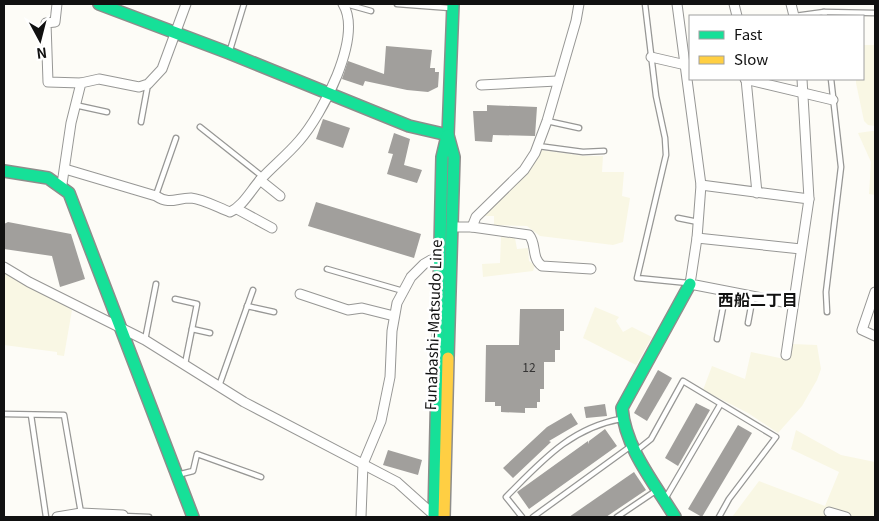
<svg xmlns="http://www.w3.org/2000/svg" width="879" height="521" font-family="Georgia,'Noto Sans JP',serif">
<rect width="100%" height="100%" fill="#fdfcf7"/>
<g fill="#f9f7e4">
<path d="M863 45H875V126L868 125 864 121 856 83V79H863Z"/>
<path d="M872 131H875V195L869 194 871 162 858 133Z"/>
<path d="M541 150 584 156H603L602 172H624L622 196 630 198 623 242 613 245 540 236 527 226 494 225V216H483L513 188Z"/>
<path d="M501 237 515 238 517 249 528 248 529 261 535 265 533 271 483 277 482 264 500 263Z"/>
<path d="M4 271 72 310 64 356 57 355V352L4 345Z"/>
<path d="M595 307 619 317 616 321 623 332 632 327 652 337 636 365 583 338Z"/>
<path d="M792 344 817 345 821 369 817 380 802 406 778 433 748 413 703 390 712 366 745 379 751 352 789 360Z"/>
<path d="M796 430 841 455 875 462V517H853L828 510 825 516 828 517H732L759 481 825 506 839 472 791 449Z"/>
</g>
<g fill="#a19f9c">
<path d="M386 46 432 50 430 68H435V72H439L438 87 428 92 407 90 365 81 363 86 342 79 348 61 384 74Z"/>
<path d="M487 105 537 107 535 136 493 135 492 142 475 141 473 111H487Z"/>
<path d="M323 119 350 128 343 148 316 139Z"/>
<path d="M394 133 410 139 404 165 422 170 417 183 387 174 393 154 388 153Z"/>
<path d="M316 202 421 234 414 258 308 226Z"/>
<path d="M8 222 71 234 85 279 60 287 52 256 4 249V224Z"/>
<path d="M520 309H564V331H560V350H555V362H544V389H540V402H537V408H525V413L501 412V406H495V402H485L486 345H519Z"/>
<path d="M658 370 672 378 647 421 634 413Z"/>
<path d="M696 403 710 410 678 466 665 458Z"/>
<path d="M605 404 607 416 586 418 584 407Z"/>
<path d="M571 413 578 424 549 441 551 442 513 478 503 468 547 427Z"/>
<path d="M738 425 752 433 702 517 688 509Z"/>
<path d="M605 429 617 446 529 509 517 492 588 441 589 444V441Z"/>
<path d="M388 450 422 460 418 475 383 465Z"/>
<path d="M634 472 646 490 606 517H569Z"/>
</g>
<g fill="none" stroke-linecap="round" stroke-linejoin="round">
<g stroke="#979795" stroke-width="7">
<g id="lane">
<path d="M346 4 371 11"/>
<path d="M397 4 450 8"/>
<path d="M645 4 656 96 665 138 666 155 637 278 688 283"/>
<path d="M824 12 875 13"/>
<path d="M795 16 824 12 825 16"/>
<path d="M230 50 244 4"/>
<path d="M75 105 107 112"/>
<path d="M547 121 579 128"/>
<path d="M141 122 148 84"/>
<path d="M200 127 263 177"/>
<path d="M538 146 583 152 604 151"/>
<path d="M156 195 176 138"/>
<path d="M678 218 698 222"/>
<path d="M327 269 403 291"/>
<path d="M175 299 197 304 185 364"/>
<path d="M247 306 274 312"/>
<path d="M827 312 826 292 841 167 831 79"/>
<path d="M748 323 753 296"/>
<path d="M192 329 210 333"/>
<path d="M717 339 726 292"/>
<path d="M145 340 156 284"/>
<path d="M219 386 253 290"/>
<path d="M4 414 64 415 81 513"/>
<path d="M31 415 46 517"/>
<path d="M636 451 651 439 683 381 776 437 729 499 719 517"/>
<path d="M177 475 193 471 197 454 261 477"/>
<path d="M665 499 720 405"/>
<path d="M123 516 149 517"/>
<path d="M522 517 506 497C541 462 570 428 621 419"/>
<path d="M533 517 631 446"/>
<path d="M617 517 657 490"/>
</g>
</g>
<g stroke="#979795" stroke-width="11">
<g id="street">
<path d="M57 4 55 22 46 23 48 82 81 83"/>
<path d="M677 4 701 185 697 238 690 284 793 304"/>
<path d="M734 4 737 16"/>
<path d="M791 4 794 16"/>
<path d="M651 57 690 66"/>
<path d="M745 79 833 100"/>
<path d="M746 79 757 193"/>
<path d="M481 85 557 81"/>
<path d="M65 169 156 196C170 205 176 198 191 198 203 199 219 208 230 212 243 206 251 190 261 179 273 166 287 155 299 141 322 115 363 37 343 4"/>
<path d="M260 180 280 196"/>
<path d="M62 184 71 123 81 83 99 79 139 87 148 84 162 69 186 4"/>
<path d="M701 185 809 199"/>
<path d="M237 209 272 228"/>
<path d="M452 227H472L529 235C537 244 531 258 542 266L591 269"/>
<path d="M472 227 476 217 524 170 535 153 547 121 576 21 579 4"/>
<path d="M697 238 801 249"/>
<path d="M4 267 29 282 145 340 244 402 397 482 436 517"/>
<path d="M875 292 862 330 875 336"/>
<path d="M300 294 348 310 362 308 394 316"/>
<path d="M786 355 809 199 802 79"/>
<path d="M829 512 846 517"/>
<path d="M57 517 81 513 123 515"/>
<path d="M361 517 363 464 381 421 390 377 392 331 397 303 411 277 424 264 431 260H439"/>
</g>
</g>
<g stroke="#8e8d8b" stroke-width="14">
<g id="fast">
<path d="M99 4 229 53 409 126 448 135"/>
<path d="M448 135 453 4"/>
<path d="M448 135 454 157 448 358"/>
<path d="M4 171 48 178 69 193 193 517"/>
<path d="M434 517 442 157 447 136"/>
<path d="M675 517C655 484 625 448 622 408L690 284"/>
</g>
</g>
<g stroke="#8e8d8b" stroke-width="14">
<path id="slow" d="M444 517 448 358"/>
</g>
<use href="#lane" stroke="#fffffe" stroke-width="4.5"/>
<use href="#street" stroke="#fffffe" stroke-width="9"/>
<use href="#fast" stroke="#16e098" stroke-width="11"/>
<use href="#slow" stroke="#ffcf43" stroke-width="11"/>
</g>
<g text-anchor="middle" stroke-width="5" stroke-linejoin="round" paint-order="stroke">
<g font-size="12" fill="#353434">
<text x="529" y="372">12</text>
</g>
<g font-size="15" fill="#111" stroke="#fff">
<text transform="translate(434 325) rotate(-88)" y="5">Funabashi-Matsudo Line</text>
</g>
<g font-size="16" font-weight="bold" fill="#111" stroke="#fff">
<text x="758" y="306">西船二丁目</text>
</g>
</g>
<rect width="879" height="521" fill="none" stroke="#111111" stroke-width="10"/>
<rect x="689" y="15" width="175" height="65" fill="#ffffff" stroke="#a0a0a0"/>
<rect x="699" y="31" width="25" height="8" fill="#16e098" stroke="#a0a0a0"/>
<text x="734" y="40" font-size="15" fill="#111111">Fast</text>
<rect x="699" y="56" width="25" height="8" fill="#ffcf43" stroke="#a0a0a0"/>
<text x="734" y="65" font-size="15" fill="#111111">Slow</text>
<g transform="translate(40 40) rotate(173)" stroke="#ffffff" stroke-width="4" paint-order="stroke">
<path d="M0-4L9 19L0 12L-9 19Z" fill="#111111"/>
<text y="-8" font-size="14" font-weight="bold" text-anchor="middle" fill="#111111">N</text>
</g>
</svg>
